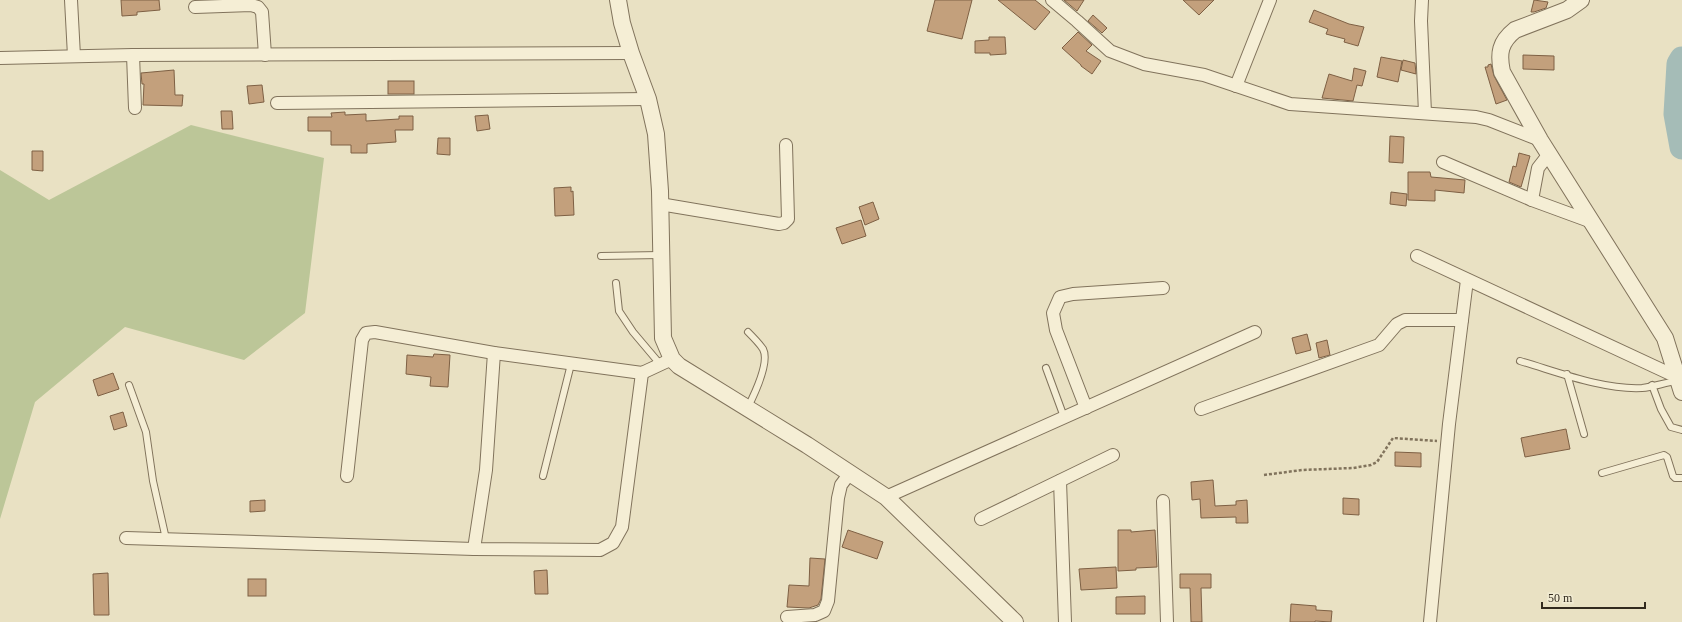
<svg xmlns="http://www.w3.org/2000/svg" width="1682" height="622" font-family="'Times New Roman',serif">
<rect width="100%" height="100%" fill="#e9e1c3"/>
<path fill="#bcc698" d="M191 125 324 158 305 313 244 360 125 327 35 402 0 519V170L49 200Z"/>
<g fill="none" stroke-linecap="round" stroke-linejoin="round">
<path stroke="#a5bcb7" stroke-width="25" d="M1682 59 1679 64 1676 114 1682 147"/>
</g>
<g fill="#c3a07c" stroke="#7e6044">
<path d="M121 0H159L160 10 137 12V15L122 16Z"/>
<path d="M935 0H972L962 39 927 31Z"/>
<path d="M998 0H1035L1050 12 1035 30Z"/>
<path d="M1064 0H1084L1077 11Z"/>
<path d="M1183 0H1214L1199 15Z"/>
<path d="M1534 0 1548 2 1546 8 1534 12H1531Z"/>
<path d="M1314 10 1349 24 1364 27 1358 46 1344 42 1345 39 1326 34 1328 29 1309 22Z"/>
<path d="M1093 15 1107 28 1102 33 1088 21Z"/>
<path d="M1078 32 1092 45 1086 51 1101 61 1092 74 1081 66V65L1062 48Z"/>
<path d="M989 37H1005L1006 54 990 55V53H975V41L989 40Z"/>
<path d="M1523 55 1554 56V70L1523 69Z"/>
<path d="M1381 57 1402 61 1398 82 1377 77Z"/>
<path d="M1403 60 1415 63 1416 74 1401 70Z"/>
<path d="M1491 64 1494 76 1507 100 1496 104 1485 67H1488V65Z"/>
<path d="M1354 68 1366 71 1362 86 1357 85 1353 101 1322 98 1329 74 1352 81Z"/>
<path d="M174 70 175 95H183L182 106 143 105 144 84H142L141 73Z"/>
<rect x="388" y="81" width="26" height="13"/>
<path d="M262 85 264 102 249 104 247 86Z"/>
<path d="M221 111H232L233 129H222Z"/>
<path d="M345 112V115L366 114V121L399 119V116H413V130H395L396 142 367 144V153H351V145H331V131H308V117H332L331 113Z"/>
<path d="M488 115 490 129 477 131 475 116Z"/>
<path d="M1390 136 1404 137 1403 163 1389 162Z"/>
<path d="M438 138H450V155L437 154Z"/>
<path d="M32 151H43V171L32 170Z"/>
<path d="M1519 153 1530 156 1521 187 1509 182 1513 166 1516 167Z"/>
<path d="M1408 172H1430L1431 177 1465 180 1464 193 1435 190V201L1408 200Z"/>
<path d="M571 187V192L573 191 574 215 555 216 554 188Z"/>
<path d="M1391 192 1407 194 1406 206 1390 204Z"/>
<path d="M873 202 879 219 865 225 859 207Z"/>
<path d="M861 220 866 236 842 244 836 228Z"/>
<path d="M1307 334 1311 350 1296 354 1292 338Z"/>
<path d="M1327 340 1330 355 1319 358 1316 343Z"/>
<path d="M434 354 450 355 448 387 430 386 431 377 406 374 407 355 433 357Z"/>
<path d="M113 373 119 389 98 396 93 380Z"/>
<path d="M123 412 127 426 114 430 110 416Z"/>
<path d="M1566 429 1570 449 1525 457 1521 438Z"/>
<path d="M1395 452 1421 453V467L1395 466Z"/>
<path d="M1213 480 1215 506 1236 505V501L1247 500 1248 523H1236V517L1201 518 1200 499 1192 500 1191 482Z"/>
<path d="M1343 498 1359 499V515L1343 514Z"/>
<path d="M265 500V511L250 512V501Z"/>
<path d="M848 530 883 542 877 559 842 547Z"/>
<path d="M1118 530H1131V532L1155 530 1157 567 1136 568V570L1118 571Z"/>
<path d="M810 558 825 559 821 599 818 605 809 608 787 607 789 585 809 586Z"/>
<path d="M1116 567 1117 588 1081 590 1079 569Z"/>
<path d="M547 570 548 594H535L534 571Z"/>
<path d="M108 573 109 615H94L93 574Z"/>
<path d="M1180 574H1211V588H1201L1202 622H1191L1190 588H1180Z"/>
<rect x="248" y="579" width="18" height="17"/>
<path d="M1145 596V614H1116V597Z"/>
<path d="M1291 604 1316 606V610L1332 611 1331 622 1315 621V622H1290Z"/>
</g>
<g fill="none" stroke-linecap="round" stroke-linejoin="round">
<g stroke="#81735c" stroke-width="8">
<g id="service">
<path d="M601 256 660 255"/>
<path d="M616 283 619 311 633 332 660 364"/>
<path d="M1520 361C1558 372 1603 390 1642 388 1654 387 1666 382 1678 381"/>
<path d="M1046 368 1064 417"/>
<path d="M1567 374 1584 434"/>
<path d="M129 385 146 432 153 481 166 539"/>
<path d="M1652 385 1661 409 1671 427 1682 430"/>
<path d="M748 407C754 395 770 362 763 349 759 343 753 337 748 332"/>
<path d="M1602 473 1664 455 1667 457 1673 476 1675 478H1682"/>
<path d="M543 476 571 364"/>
</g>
</g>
<g stroke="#81735c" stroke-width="14">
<g id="minor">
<path d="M71 0 74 56"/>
<path d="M1052 0 1077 21 1110 51 1144 64 1204 75 1290 104 1476 117 1489 120 1540 140"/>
<path d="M1422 0 1421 21 1425 113"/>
<path d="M195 7 251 5 258 7 262 12 265 55"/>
<path d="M133 55 135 108"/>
<path d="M0 58 133 55 631 53"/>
<path d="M1236 86 1270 0"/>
<path d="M277 103 648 99"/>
<path d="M1443 162 1532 200 1592 222"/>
<path d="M1532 200 1538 168 1549 154"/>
<path d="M660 204 779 224 784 223 788 219 786 145"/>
<path d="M1417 256 1677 377"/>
<path d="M1086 408 1056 330 1053 313 1060 297 1073 294 1163 288"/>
<path d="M1201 409 1379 345 1397 324 1405 320H1462"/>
<path d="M347 476 362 340 366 333 375 332 494 353 642 373 672 359"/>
<path d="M1060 481 1065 622"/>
<path d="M886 497 1255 332"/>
<path d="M1163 501 1167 622"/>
<path d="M981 519 1113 455"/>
<path d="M126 538 474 549 600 550 613 543 622 527 642 373"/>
<path d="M474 549 486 470 494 353"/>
<path d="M787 617 815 615 824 611 828 601 838 498 841 485 850 473"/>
<path d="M1430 622 1449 424 1467 280"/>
</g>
</g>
<g stroke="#81735c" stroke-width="18">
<g id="tertiary">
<path d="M618 0 622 23 631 53 648 99 656 134 660 191 663 338 672 359 679 366 807 445 886 497 1015 622"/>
<path d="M1581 0 1567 10 1515 30C1500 42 1498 53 1502 72L1540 140 1665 338 1682 392"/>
</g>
</g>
<path stroke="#81735c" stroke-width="2.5" stroke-dasharray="3 2" stroke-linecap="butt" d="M1264 475 1302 470 1353 468 1371 465 1377 462 1393 438 1437 441"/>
<use href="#service" stroke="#f5eed5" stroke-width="6"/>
<use href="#minor" stroke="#f5eed5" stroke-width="12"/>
<use href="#tertiary" stroke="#f5eed5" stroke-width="16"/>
</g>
<path d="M1542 602v6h103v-6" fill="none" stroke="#322a1e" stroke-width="2"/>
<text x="1548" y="602" font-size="12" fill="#322a1e" stroke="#f1ebd2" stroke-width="3" paint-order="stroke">50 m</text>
</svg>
